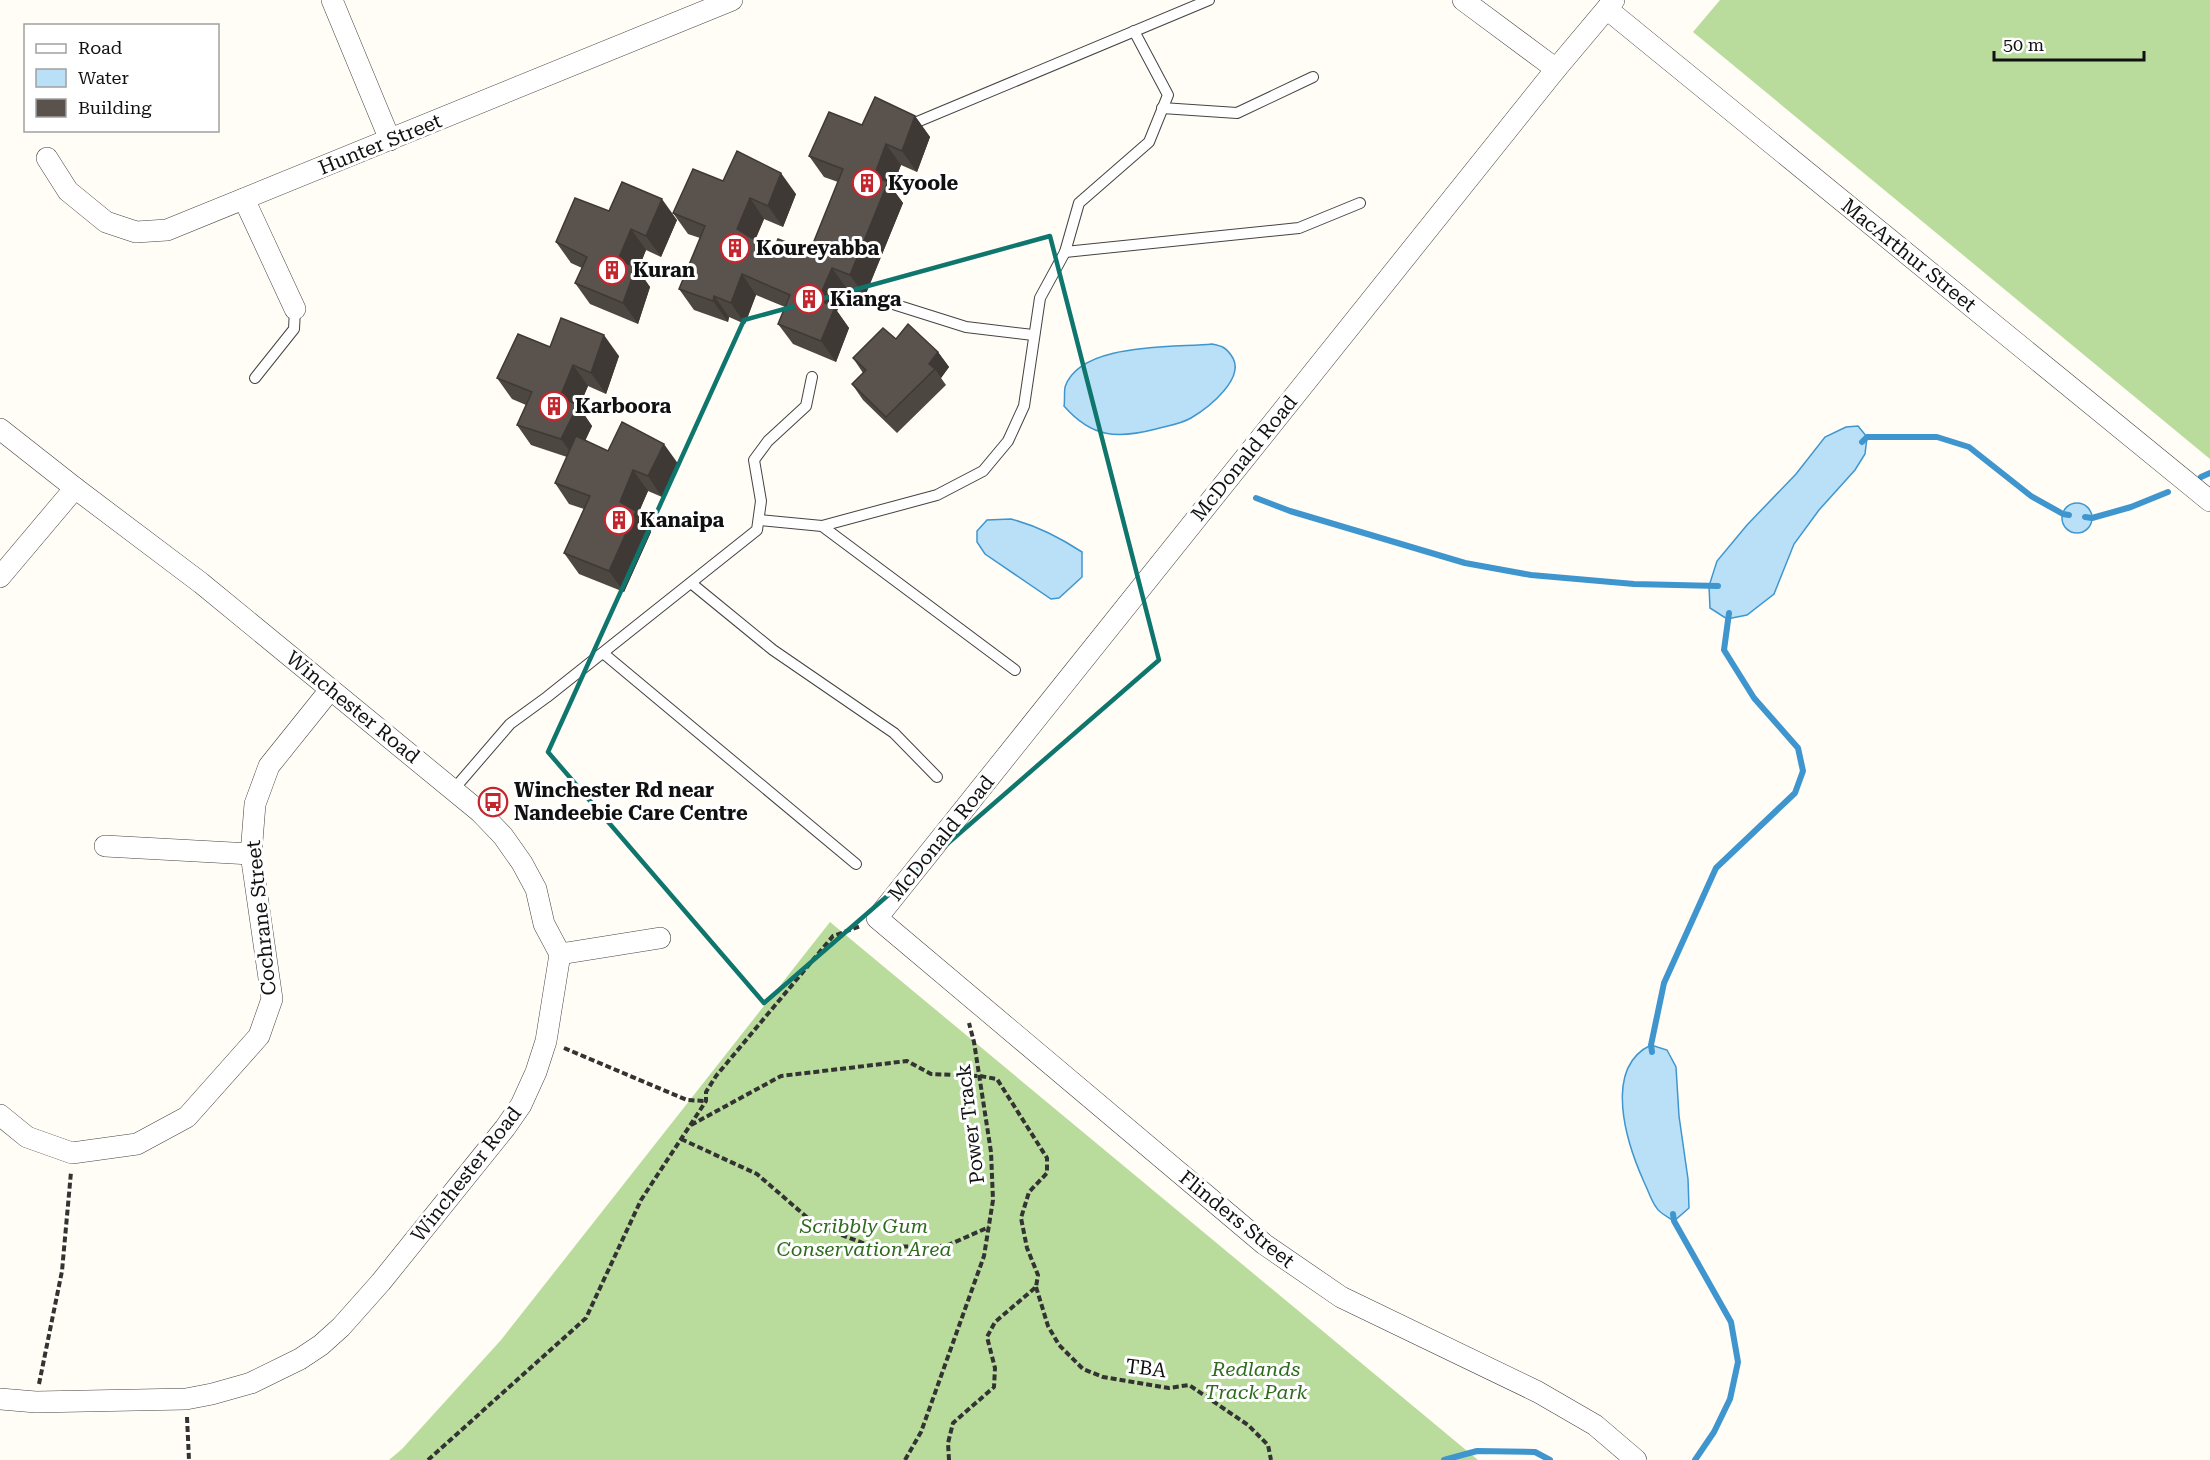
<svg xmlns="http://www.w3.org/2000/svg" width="2210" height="1460" font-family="'Roboto Serif',serif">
<rect width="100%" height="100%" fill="#fffdf5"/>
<g fill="#b9dc9c">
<path d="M1720 0H2210V459L1693 32Z"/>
<path d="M830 922 1478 1460H389L402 1449 501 1340Z"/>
</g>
<g fill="#b9e0f7" stroke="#3f96cf" stroke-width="1.5">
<path d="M1212 344C1222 346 1225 347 1231 355 1248 377 1208 408 1191 418 1181 424 1167 426 1156 429 1117 439 1092 438 1064 406 1065 401 1064 393 1065 387 1080 342 1174 348 1212 344Z"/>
<path d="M1858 426 1867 437 1865 454 1855 470 1819 510 1794 544 1774 594 1747 615 1727 619 1710 608 1709 586 1717 561 1747 525 1796 474 1825 437 1846 427Z"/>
<circle cx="2077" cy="518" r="15"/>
<path d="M1011 519C1038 526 1059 537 1082 552V577L1059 598 1051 599 985 554 977 542V531L987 520Z"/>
<path d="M1651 1045 1667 1050 1676 1067 1679 1116 1688 1179 1689 1208 1674 1221C1668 1217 1659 1213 1656 1207 1651 1200 1648 1190 1644 1182 1627 1144 1602 1068 1651 1045Z"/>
</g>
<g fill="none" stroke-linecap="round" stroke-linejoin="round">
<g stroke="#3f96cf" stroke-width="6">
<path d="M1862 442 1867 437H1937L1969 447 2031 496 2063 514 2069 515"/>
<path d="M2201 477 2210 473"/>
<path d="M1256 498 1290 511 1465 563 1531 575 1634 584 1718 586"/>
<path d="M2085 517 2092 518 2131 507 2168 492"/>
<path d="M1652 1052 1651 1045 1664 983 1716 868 1795 793 1803 771 1798 748 1754 698 1724 650 1729 613"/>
<path d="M1673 1214 1674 1221 1731 1322 1738 1362 1730 1399 1714 1432 1695 1460"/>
<path d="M1444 1460 1477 1451 1535 1452 1550 1460"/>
</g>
<g stroke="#444" stroke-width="12">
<g id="lane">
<path d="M1162 108 1237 113 1313 77"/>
<path d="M917 122 1209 0"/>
<path d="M1065 252 1299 228 1360 203"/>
<path d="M893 304 966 327 1033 335"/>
<path d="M255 378 294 329 295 309"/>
<path d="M759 520 822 526 1015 670"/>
<path d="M822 526 937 495 983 471 1008 441 1024 406 1040 298 1065 252 1079 203 1149 142 1168 95 1134 31"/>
<path d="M691 583 773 650 894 733 937 777"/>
<path d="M603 653 856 864"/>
<path d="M454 789 510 724 547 697 757 530 761 501 754 460 768 441 806 406 812 377"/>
</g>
</g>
<g stroke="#444" stroke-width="22">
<g id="street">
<path d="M332 0 390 140"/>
<path d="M1463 0 1556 69"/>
<path d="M1614 0 1556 69 877 918 1264 1244 1341 1297 1538 1392 1595 1425 1636 1460"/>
<path d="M1607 9 2210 501"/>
<path d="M47 158 68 191 106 222 136 232 167 230 732 0"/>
<path d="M244 199 295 309"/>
<path d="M0 429 75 488 201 583 480 812 503 836 522 863 536 889 544 924 560 954 546 1041 536 1072 521 1105 505 1128 381 1282 341 1327 321 1345 300 1359 251 1383 212 1394 186 1399 36 1402 0 1399"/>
<path d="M0 577 75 488"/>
<path d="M105 846 251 854"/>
<path d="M560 954 660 938"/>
<path d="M0 1115 27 1137 72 1153 137 1144 187 1117 259 1036 272 999 251 854 255 804 269 766 330 690"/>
</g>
</g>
<g stroke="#333" stroke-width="4" stroke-dasharray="6 3" stroke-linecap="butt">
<path d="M564 1048 687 1100 705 1101"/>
<path d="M691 1125 781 1076 907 1061 931 1074 980 1076 997 1079 1047 1158V1173L1029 1192 1021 1218 1027 1248 1038 1275 1036 1287 995 1322 987 1337 995 1368 994 1387 953 1423 948 1443 949 1460"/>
<path d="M681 1139 757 1174 817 1226 874 1247 946 1246 989 1227"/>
<path d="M1036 1287 1048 1326 1059 1345 1083 1369 1103 1377 1169 1388 1189 1385 1248 1425 1268 1445 1271 1460"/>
<path d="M39 1384 62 1271 71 1172"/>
<path d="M187 1417 189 1460"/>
<path d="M428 1460 586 1318 641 1200 706 1101V1092L716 1076 833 936 861 926"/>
<path d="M905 1460 921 1432 984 1256 993 1200 991 1152 974 1042 969 1023"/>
</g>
<use href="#lane" stroke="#fff" stroke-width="10"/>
<use href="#street" stroke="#fff" stroke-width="21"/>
</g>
<g fill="#4d4742">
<path d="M915 116 930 137 917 172 901 165 892 188 903 203 865 296 847 289 837 311 849 328 836 362 793 344 778 324 785 307 756 295 745 324 729 317 728 322 694 310 679 289 700 238 688 234 673 213 723 181 796 194 783 227 764 219 755 240 773 251H810L838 182 824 177 809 156 862 125Z"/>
<path d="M609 211 677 220 661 257 646 250 638 270 650 287 638 324 590 304 575 283 582 268 571 263 556 242Z"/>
<path d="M896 339 938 352 949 367 941 378 946 385 897 433 863 400 852 384 863 373 853 358Z"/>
<path d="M550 347 619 356 606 394 588 386 579 407 592 426 585 441 608 451 679 465 662 497 648 491 638 514 651 532 624 592 579 574 564 553 584 509 569 504 555 483 567 457 531 445 517 425 526 405 512 399 497 378Z"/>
</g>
<g fill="#3f3936">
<path d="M915 116 930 137 917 172 902 151Z"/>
<path d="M886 144 901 165 892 188 903 203 865 296 850 275 874 176Z"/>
<path d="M781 173 796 194 783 227 768 206Z"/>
<path d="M750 198 764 219 751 250 737 229Z"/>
<path d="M662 199 677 220 661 257 646 236Z"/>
<path d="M631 229 646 250 638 270 650 287 638 324 623 303 618 260Z"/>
<path d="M832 268 847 289 837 311 849 328 836 362 821 341 818 300Z"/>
<path d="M742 274 756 295 745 324 731 303Z"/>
<path d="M714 296 729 317 728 322 713 301Z"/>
<path d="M604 335 619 356 606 394 591 373Z"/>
<path d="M938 352 949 367 941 378 935 369 929 364Z"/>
<path d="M573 365 588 386 579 407 592 426 576 460 561 439 560 397Z"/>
<path d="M664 444 679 465 662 497 648 476Z"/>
<path d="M633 470 648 491 638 514 651 532 624 592 609 571 620 502Z"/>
</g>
<g fill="#5a524d" stroke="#3f3936" stroke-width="1.5">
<path d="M875 97 915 116 902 151 886 144 874 176 888 182 850 275 832 268 818 300 835 307 821 341 778 324 790 295 742 274 731 303 714 296 713 301 679 289 705 226 673 213 693 169 723 181 737 151 781 173 768 206 750 198 737 229 773 251 778 239 810 251 843 169 809 156 829 112 862 125Z"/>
<path d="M622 182 662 199 646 236 631 229 618 260 636 267 623 303 575 283 587 257 556 242 575 198 609 211Z"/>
<path d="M561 318 604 335 591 373 573 365 560 397 578 405 561 439 517 425 532 392 497 378 518 334 550 347Z"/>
<path d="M908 324 938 352 929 364 935 369 886 417 852 384 866 370 853 358 883 328 896 339Z"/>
<path d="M622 422 664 444 648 476 633 470 620 502 636 511 609 571 564 553 590 496 555 483 576 436 608 451Z"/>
</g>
<path fill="none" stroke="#0f766e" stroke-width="4.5" stroke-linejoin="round" d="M1050 236 1159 660 764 1003 548 752 744 320Z"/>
<defs>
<g id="building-ring" transform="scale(1.5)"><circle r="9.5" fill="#fff" stroke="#c4262e" stroke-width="1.5"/><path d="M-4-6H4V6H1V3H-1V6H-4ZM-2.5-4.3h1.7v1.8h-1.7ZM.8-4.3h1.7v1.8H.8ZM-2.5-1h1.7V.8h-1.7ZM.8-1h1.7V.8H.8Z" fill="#c4262e"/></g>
<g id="bus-ring" transform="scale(1.5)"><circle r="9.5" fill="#fff" stroke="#c4262e" stroke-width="1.5"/><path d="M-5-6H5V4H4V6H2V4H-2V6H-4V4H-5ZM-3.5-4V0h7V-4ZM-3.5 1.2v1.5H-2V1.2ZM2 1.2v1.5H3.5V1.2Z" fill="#c4262e"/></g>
</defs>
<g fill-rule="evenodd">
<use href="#building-ring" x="867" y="183"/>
<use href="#building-ring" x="735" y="248"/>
<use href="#building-ring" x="612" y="270"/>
<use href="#building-ring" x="809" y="299"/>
<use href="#building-ring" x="554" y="406"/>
<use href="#building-ring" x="619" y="520"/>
<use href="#bus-ring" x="493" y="802"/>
</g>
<g text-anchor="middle" stroke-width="6" stroke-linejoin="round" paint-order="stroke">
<g font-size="20" fill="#111" stroke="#fff">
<text transform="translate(380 144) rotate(-22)" y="7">Hunter Street</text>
<text transform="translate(1909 255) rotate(39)" y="7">MacArthur Street</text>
<text transform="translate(1244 458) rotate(-51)" y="7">McDonald Road</text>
<text transform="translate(353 707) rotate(39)" y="7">Winchester Road</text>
<text transform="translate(941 838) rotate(-51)" y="7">McDonald Road</text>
<text transform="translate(261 918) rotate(-96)" y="7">Cochrane Street</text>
<text transform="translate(970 1124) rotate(-97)" y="7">Power Track</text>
<text transform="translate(466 1174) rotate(-52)" y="7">Winchester Road</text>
<text transform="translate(1237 1219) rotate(39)" y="7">Flinders Street</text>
<text transform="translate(1146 1368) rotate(7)" y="7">TBA</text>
</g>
<g font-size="20" font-weight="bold" fill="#111" stroke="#fff" text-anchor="start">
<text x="888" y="190">Kyoole</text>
<text x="756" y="255">Koureyabba</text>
<text x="633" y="277">Kuran</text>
<text x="830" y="306">Kianga</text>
<text x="575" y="413">Karboora</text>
<text x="640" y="527">Kanaipa</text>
<text x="514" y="797">Winchester Rd near<tspan x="514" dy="23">Nandeebie Care Centre</tspan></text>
</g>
<g font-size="20" font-style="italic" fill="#2f6b1f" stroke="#fff">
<text x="864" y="1233">Scribbly Gum<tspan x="864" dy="23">Conservation Area</tspan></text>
<text x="1256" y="1376">Redlands<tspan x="1256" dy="23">Track Park</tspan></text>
</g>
</g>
<rect x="24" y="24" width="195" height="108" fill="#ffffff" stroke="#a0a0a0" stroke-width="1.5"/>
<rect x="36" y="44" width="30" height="9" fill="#ffffff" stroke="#a0a0a0" stroke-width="1.5"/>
<text x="78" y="54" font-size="18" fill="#111111">Road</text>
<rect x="36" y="69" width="30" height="18" fill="#b9e0f7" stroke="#a0a0a0" stroke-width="1.5"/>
<text x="78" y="84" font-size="18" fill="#111111">Water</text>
<rect x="36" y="99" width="30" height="18" fill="#5a524d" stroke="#a0a0a0" stroke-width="1.5"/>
<text x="78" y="114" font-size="18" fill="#111111">Building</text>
<path d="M1994 51v9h150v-9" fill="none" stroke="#111111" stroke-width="3"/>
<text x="2003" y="51" font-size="18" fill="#111111" stroke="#ffffff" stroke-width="4.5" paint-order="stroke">50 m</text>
</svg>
